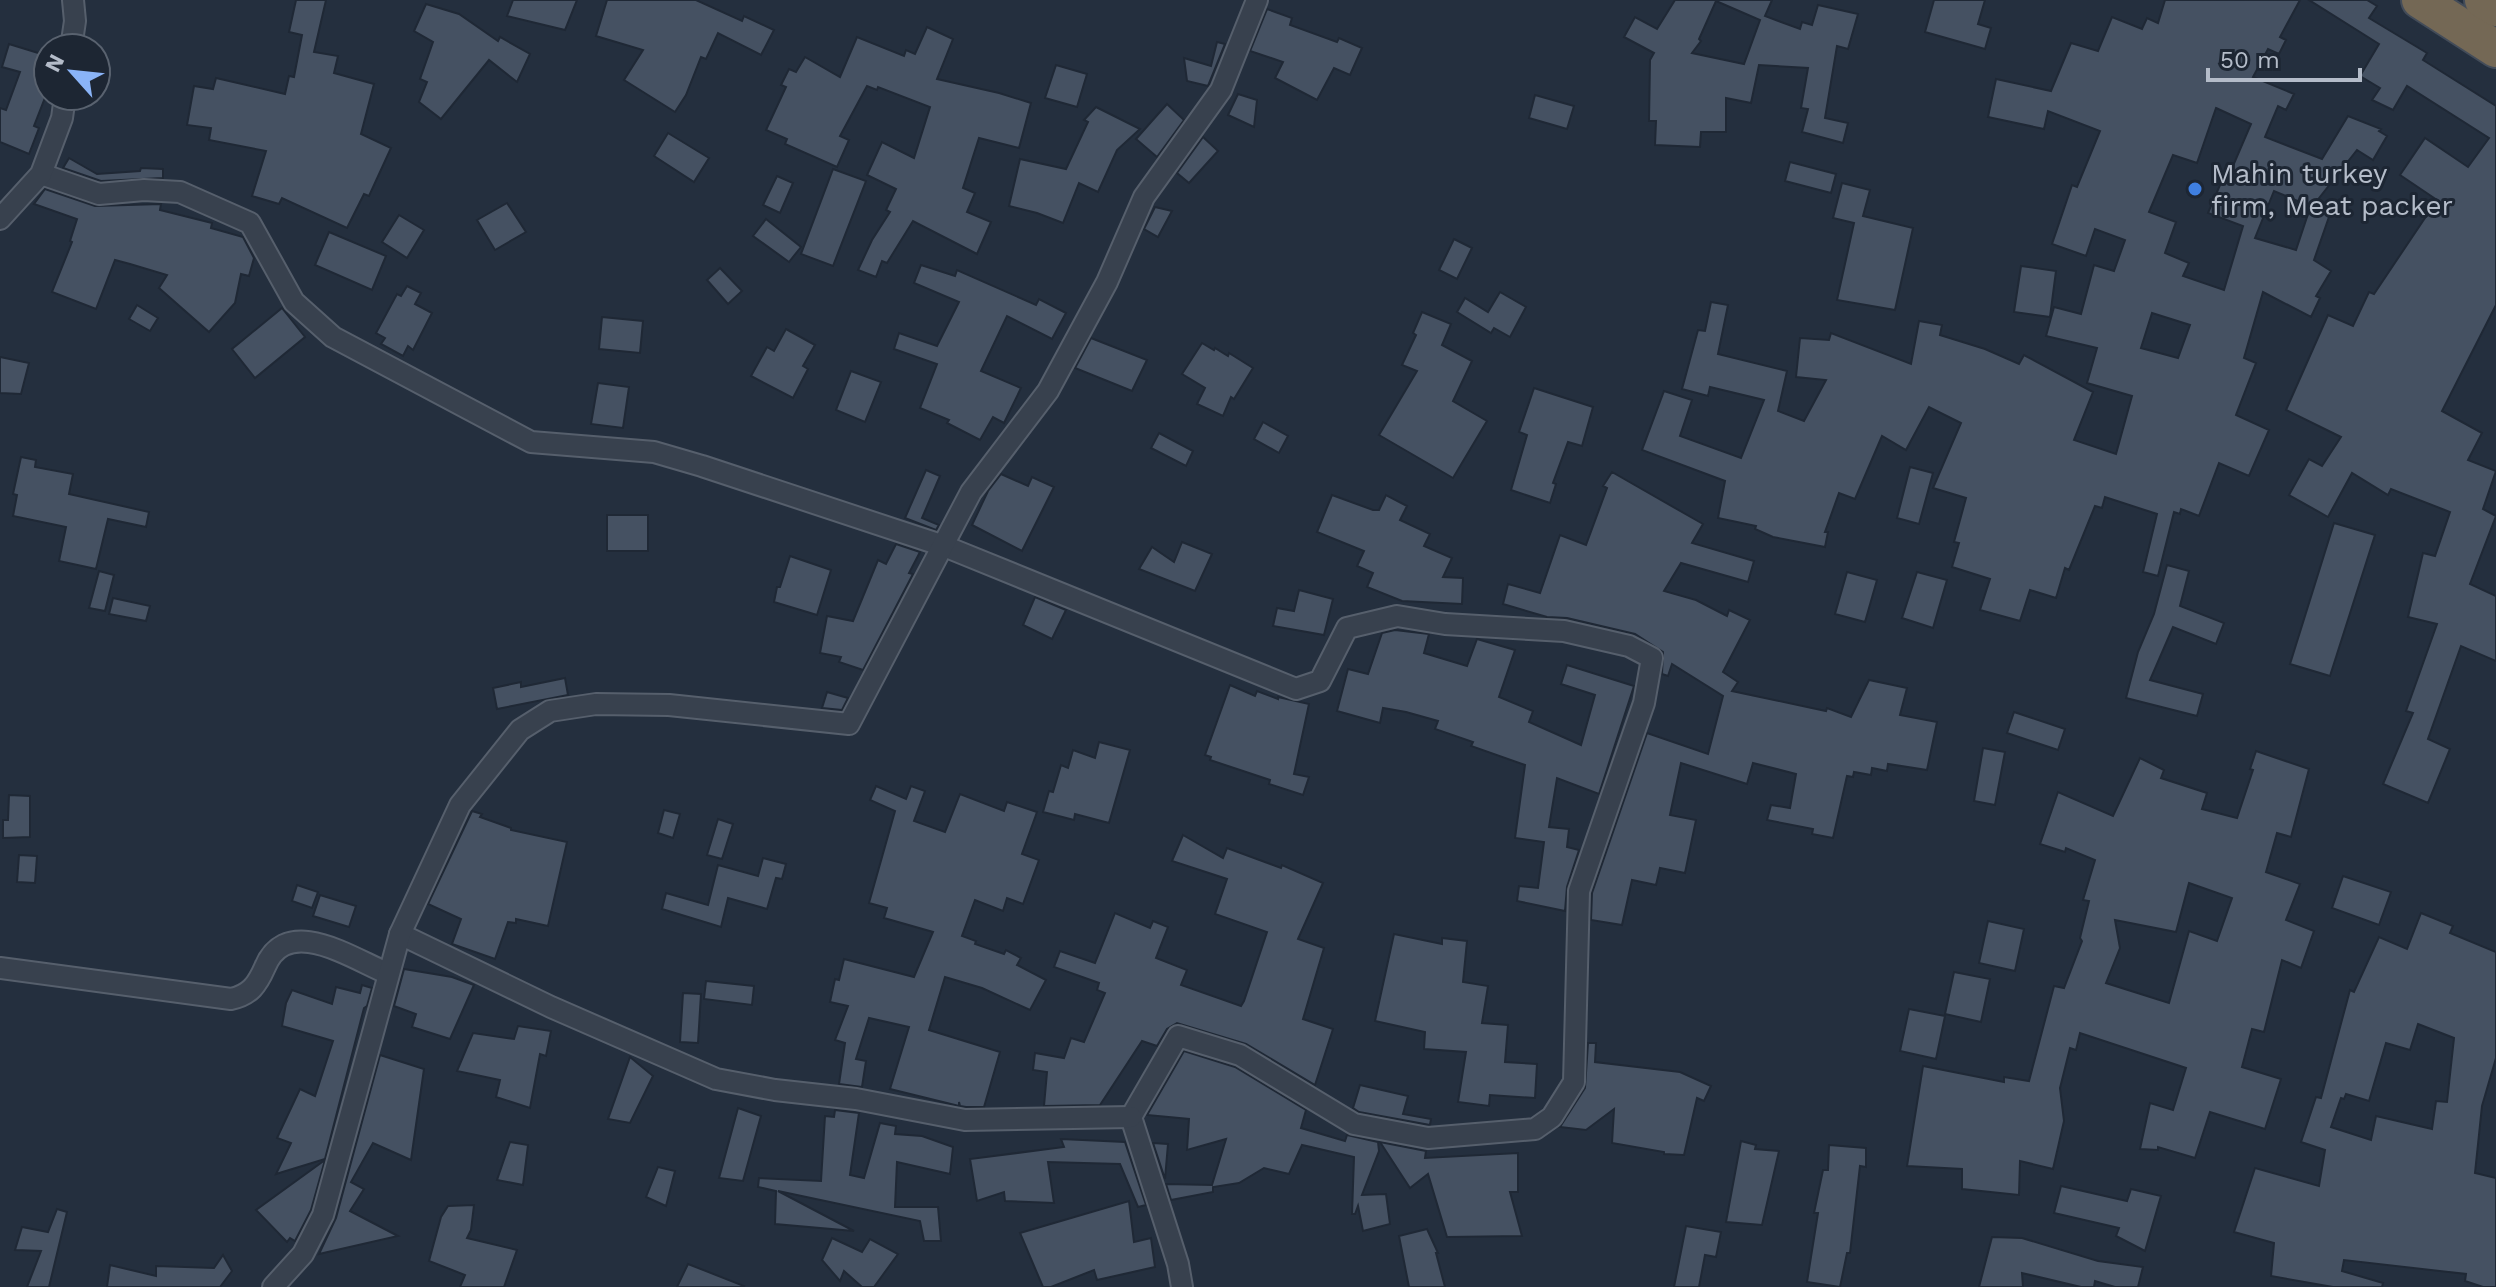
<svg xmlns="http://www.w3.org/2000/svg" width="2496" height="1287" font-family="'Work Sans',sans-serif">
<rect width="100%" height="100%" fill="#242f3e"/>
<g fill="#455162" stroke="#1f2835" stroke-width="2" fill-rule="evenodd">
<path d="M296 0H326L314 52 338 56 334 73 374 84 361 134 391 148 369 196 364 194 347 228 282 198 279 204 252 196 266 151 209 140 211 128 187 125 194 86 213 89 216 78 285 94 289 76 294 77 302 35 289 32Z"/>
<path d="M513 0H577L565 30 507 16Z"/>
<path d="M607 0H696L742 21 744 16 774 30 761 55 718 33 706 59 701 57 686 95 675 112 624 80 643 50 596 36Z"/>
<path d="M1675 0H1772L1765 16 1800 29 1802 22 1812 25 1818 5 1858 14 1848 49 1837 46 1825 118 1848 123 1843 143 1802 132 1808 109 1801 108 1808 68 1759 65 1751 103 1726 98V132H1701L1700 147 1655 145 1656 121H1649L1650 60 1654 53 1624 37 1635 17 1657 29ZM1716 1 1760 20 1744 64 1692 53 1701 41 1699 39Z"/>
<path d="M1934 0H1985L1978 24 1991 28 1985 49 1925 32Z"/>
<path d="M2165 0H2300L2280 37 2286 40 2279 54 2268 49 2253 77 2294 94 2286 110 2278 106 2265 137 2322 159 2348 116 2381 129 2379 131 2387 136 2373 160 2357 150 2312 207 2274 191 2255 238 2296 250 2310 208 2330 214 2314 260 2331 271 2316 296 2320 298 2311 317 2263 292 2244 358 2256 363 2236 415 2269 430 2249 476 2219 463 2199 516 2181 509 2180 514 2174 512 2158 576 2143 572 2157 514 2105 497 2102 508 2095 506 2069 570 2065 568 2056 598 2030 590 2020 621 1980 610 1990 579 1952 567 1959 543 1954 542 1966 498 1933 488 1961 423 1929 407 1906 450 1882 436 1855 499 1839 493 1825 532H1828L1825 547 1773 537 1755 529 1756 526 1718 518 1725 481 1642 450 1664 391 1692 400 1680 436 1741 458 1764 400 1710 387 1708 396 1682 389 1698 330 1705 331 1711 302 1728 305 1718 354 1787 371 1778 411 1804 421 1826 380 1796 377 1800 338 1829 340 1831 333 1911 364 1919 321 1942 325 1940 335 1985 349 2019 364 2024 355 2093 392 2074 440 2116 454 2132 396 2087 383 2097 348 2046 336 2054 307 2081 314 2094 265 2114 271 2125 240 2095 229 2086 256 2052 244 2072 185 2077 187 2100 131 2048 111 2044 129 1988 117 1996 79 2051 91 2071 43 2098 51 2112 17 2142 29 2147 18 2158 23ZM2216 108 2251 124 2227 180 2223 178 2208 213 2243 226 2224 290 2183 276 2189 263 2165 253 2176 222 2149 212 2173 155 2197 163ZM2152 313 2190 325 2178 358 2141 348Z"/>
<path d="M2309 0H2367L2377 6 2369 18 2427 53 2423 60 2496 106V305L2442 411 2482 433 2468 460 2496 471 2483 509 2496 516 2470 584 2496 596V661L2461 646 2428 739 2450 749 2428 803 2383 784 2413 713 2406 711 2437 624 2408 617 2423 553 2435 556 2450 512 2391 489 2388 495 2352 473 2328 517 2289 495 2309 459 2322 466 2341 437 2286 410 2328 315 2353 326 2369 292 2374 294 2437 200 2400 175 2425 138 2468 167 2489 138 2407 86 2393 110 2372 100 2380 88 2360 76 2379 44Z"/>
<path d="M426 4 459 14 498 41 500 37 530 54 517 82 489 60 441 119 419 102 427 82 420 79 433 42 414 31Z"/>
<path d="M1267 9 1292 18 1290 25 1337 42 1339 38 1362 48 1350 75 1334 68 1317 100 1275 78 1283 62 1250 51Z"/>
<path d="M927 27 953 39 937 79 999 93 1031 103 1019 148 979 138 963 188 975 193 967 212 991 222 977 254 913 221 887 263 882 261 876 277 858 270 872 240 890 212 886 210 896 189 867 175 882 142 914 158 930 107 878 87 877 90 867 86 840 136 849 140 837 167 785 144 787 139 766 130 786 87 781 85 789 69 796 72 805 57 840 77 857 37 904 56 906 50 915 54Z"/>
<path d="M1217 42 1225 44 1208 86 1187 81 1184 58 1211 66Z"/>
<path d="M9 44 48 56V74L44 88 48 90 34 126 39 128 29 154 0 142V108L6 110 20 72 2 67Z"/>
<path d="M1056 65 1087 74 1077 107 1045 98Z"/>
<path d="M1238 94 1257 100 1254 127 1228 115Z"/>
<path d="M1535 95 1574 106 1567 129 1529 118Z"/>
<path d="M1167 104 1184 120 1157 157 1136 139Z"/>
<path d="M1096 107 1140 129 1117 150 1098 192 1079 183 1063 223 1037 213 1009 206 1020 159 1066 169 1088 122 1084 120Z"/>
<path d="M668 133 709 158 694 182 654 156Z"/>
<path d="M1203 137 1218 151 1189 183 1177 173Z"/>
<path d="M69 158 97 174 140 171 141 168 163 169V178L101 181 63 168Z"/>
<path d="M1790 162 1836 174 1831 193 1785 181Z"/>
<path d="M833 169 866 181 833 266 801 254Z"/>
<path d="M777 176 793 183 780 213 763 205Z"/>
<path d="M1842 183 1870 190 1863 216 1913 228 1895 310 1837 300 1854 223 1833 218Z"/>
<path d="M45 189 95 206 161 204 160 210 212 223 211 228 243 237 254 258 249 276 241 274 235 303 209 332 159 288 167 275 130 264 115 260 96 309 52 292 72 242 70 241 77 219 34 204Z"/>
<path d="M507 203 526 232 495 250 477 220Z"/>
<path d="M1155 207 1172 211 1158 237 1144 229Z"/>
<path d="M399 215 424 230 407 258 382 242Z"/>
<path d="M766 219 801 247 789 262 753 236Z"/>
<path d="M329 232 386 256 372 290 315 265Z"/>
<path d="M1454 239 1472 248 1457 279 1439 270Z"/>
<path d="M921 265 955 276 957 270 1036 305 1039 299 1066 313 1052 339 1007 316 981 371 1021 388 1004 423 993 417 980 440 947 423 949 420 920 408 937 364 894 349 899 333 937 346 959 302 914 283Z"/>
<path d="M2021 266 2056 271 2050 317 2014 312Z"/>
<path d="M720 268 742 291 728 304 707 280Z"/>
<path d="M407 286 421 293 415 304 432 313 413 350 408 346 403 356 381 344 385 338 376 333 397 294 401 296Z"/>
<path d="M1500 292 1526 307 1510 337 1494 328 1491 333 1457 312 1465 298 1488 312Z"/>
<path d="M137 305 158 318 150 331 129 319Z"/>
<path d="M282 308 305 337 255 378 232 349Z"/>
<path d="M1422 312 1451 324 1442 345 1472 361 1453 401 1487 421 1453 478 1379 435 1417 371 1402 365 1416 335 1413 333Z"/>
<path d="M602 317 643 321 640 353 599 349Z"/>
<path d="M786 329 815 345 803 366 808 369 793 398 751 376 767 347 774 351Z"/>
<path d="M1091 338 1147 360 1132 391 1075 368Z"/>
<path d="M1202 343 1214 350 1215 348 1228 356 1229 353 1253 368 1234 399 1231 397 1223 416 1197 404 1205 388 1182 374Z"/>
<path d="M0 357 29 363 21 394 0 393Z"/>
<path d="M851 371 881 382 865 422 836 410Z"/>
<path d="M598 383 629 387 623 428 591 424Z"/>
<path d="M1534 388 1593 407 1582 446 1568 442 1553 483 1556 484 1550 503 1511 490 1527 435 1519 432Z"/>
<path d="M1263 422 1288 436 1279 453 1254 439Z"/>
<path d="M1159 433 1193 451 1186 466 1151 448Z"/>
<path d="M21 457 36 460 35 467 73 474 69 494 149 512 146 527 108 519 96 569 59 561 66 527 13 516 17 495 13 494Z"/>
<path d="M1910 467 1933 473 1919 524 1897 518Z"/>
<path d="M926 470 940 476 922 518 939 525 936 530 905 518Z"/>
<path d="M1612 472 1703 524 1692 543 1754 561 1748 582 1681 563 1664 591 1696 600 1727 616 1729 610 1750 620 1723 672 1738 682 1732 691 1826 711 1827 708 1851 717 1869 680 1907 688 1900 715 1937 722 1927 770 1888 764 1887 771 1872 768 1871 775 1854 772 1853 777 1847 776 1833 838 1812 834 1813 829 1767 820 1771 805 1790 808 1796 774 1753 763 1747 784 1681 763 1670 815 1696 820 1685 873 1660 868 1656 885 1632 880 1622 925 1591 920 1592 893 1647 733 1708 754 1723 696 1672 664 1668 676 1662 674 1663 652 1635 634 1567 618 1547 617 1503 604 1508 584 1540 593 1560 535 1586 545 1607 488 1603 486Z"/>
<path d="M1001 474 1028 486 1032 477 1054 487 1022 551 972 525 988 491Z"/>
<path d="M1332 495 1373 510H1379L1386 495 1407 506 1400 520 1430 534 1424 546 1452 558 1443 577 1463 578 1462 604 1402 601 1367 587 1373 573 1357 566 1364 551 1317 532Z"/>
<rect x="607" y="515" width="41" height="36"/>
<path d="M2334 523 2375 535 2330 676 2290 664Z"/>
<path d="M1182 542 1212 554 1195 591 1139 569 1152 547 1174 562Z"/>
<path d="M896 544 920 552 909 573 913 574 863 670 839 662 841 657 820 653 827 616 853 621 878 560 886 564Z"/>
<path d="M790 556 831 570 817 615 774 602 777 587H780Z"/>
<path d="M2167 565 2189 571 2180 606 2224 623 2216 644 2173 627 2150 680 2203 694 2197 716 2126 698 2138 652 2154 614Z"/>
<path d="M99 571 114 575 105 611 89 608Z"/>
<path d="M1847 572 1877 580 1865 622 1835 614Z"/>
<path d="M1917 572 1947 580 1933 628 1902 618Z"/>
<path d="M1299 590 1333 599 1324 635 1273 626 1277 608 1294 611Z"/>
<path d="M1035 597 1066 610 1052 639 1023 625Z"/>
<path d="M113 598 150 606 146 621 109 614Z"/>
<path d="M1395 630 1429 634 1424 653 1467 666 1477 639 1515 650 1499 697 1533 711 1529 722 1581 745 1595 695 1561 684 1567 665 1634 686 1599 794 1557 778 1549 827 1569 829 1567 847 1579 850 1567 887 1565 911 1517 901 1519 886 1538 888 1544 842 1515 838 1525 765 1471 746 1473 742 1435 729 1438 721 1406 712 1383 708 1380 723 1337 711 1348 669 1368 674 1382 633Z"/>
<path d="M565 678 568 695 497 709 493 688 521 682V687Z"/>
<path d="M1230 685 1255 696 1257 691 1278 699V697L1309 704 1294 774 1309 777 1303 795 1269 784 1270 780 1210 760 1211 757 1205 755Z"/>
<path d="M827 692 848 698 842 710 822 708Z"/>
<path d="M2014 712 2065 729 2058 750 2007 733Z"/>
<path d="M1099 742 1130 750 1109 823 1075 814 1074 820 1043 812 1049 791 1053 792 1061 765 1068 768 1073 750 1095 758Z"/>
<path d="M1983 748 2005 752 1995 805 1974 801Z"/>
<path d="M2256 751 2309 769 2291 837 2277 833 2266 872 2300 884 2286 920 2314 931 2301 968 2282 960 2264 1032 2252 1029 2242 1067 2281 1079 2265 1129 2210 1112 2195 1158 2158 1147V1150L2140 1149 2150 1103 2173 1110 2186 1068 2080 1033 2076 1050 2070 1048 2060 1088 2064 1121 2053 1169 2020 1161 2019 1195 1962 1189V1169L1907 1166 1923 1066 2004 1082V1077L2029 1081 2054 986 2064 988 2082 941 2080 938 2089 901 2083 900 2095 860 2066 848 2065 852 2040 844 2058 792 2113 816 2140 758 2164 770 2161 778 2207 793 2202 809 2237 818 2253 770 2250 769ZM2189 883 2232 898 2217 941 2189 931 2169 1003 2106 983 2120 948 2115 920 2176 932Z"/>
<path d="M876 786 906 799 911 786 925 791 914 821 945 832 960 794 1004 811 1007 802 1037 812 1022 854 1039 860 1023 904 1007 898 1003 911 975 900 962 936 976 941 975 944 1004 954 1006 950 1021 958 1017 965 1046 980 1030 1010 982 988 945 977 929 1030 1000 1052 984 1107H966L960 1106 959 1102V1106L890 1089 909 1027 869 1018 856 1059 866 1061 862 1087 839 1084 845 1043 835 1040 848 1006 830 1002 835 979 839 980 844 959 914 977 933 932 884 918 887 908 869 903 895 811 870 800Z"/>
<path d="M9 795 30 796V837L3 838V820H8Z"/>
<path d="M664 810 680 814 673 838 658 833Z"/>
<path d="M472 811 482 814 480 817 511 828V830L567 842 548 926 516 919V923L508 922 495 959 452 944 461 919 428 904Z"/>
<path d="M718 819 733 824 722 859 707 855Z"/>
<path d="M1183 835 1223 858 1227 848 1281 868 1282 865 1323 883 1298 939 1324 948 1303 1019 1333 1029 1315 1085 1246 1044 1177 1023 1167 1029 1157 1046 1142 1041 1100 1105 1044 1106 1047 1072 1033 1070 1035 1053 1064 1058 1071 1038 1084 1042 1105 993 1097 990 1099 983 1054 967 1060 951 1095 963 1115 913 1150 928 1153 921 1168 927 1156 958 1187 970 1181 985 1241 1006 1244 1001 1267 932 1215 914 1227 879 1172 861Z"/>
<path d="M19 855 37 856 35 883 17 882Z"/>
<path d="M763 858 786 864 782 879 776 878 767 909 728 898 721 927 662 909 666 893 708 905 718 865 758 876Z"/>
<path d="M2343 876 2391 892 2379 925 2332 908Z"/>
<path d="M297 885 318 892 312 908 292 901Z"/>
<path d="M320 895 356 906 349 927 313 916Z"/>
<path d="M2421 913 2453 926 2450 933 2496 952V1058L2482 1106 2475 1173 2496 1178V1287H2483L2465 1281 2466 1274 2344 1260 2342 1271 2383 1283 2382 1287H2333L2271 1276 2274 1243 2234 1232 2255 1168 2319 1186 2325 1150 2301 1142 2316 1097 2321 1098 2350 990 2354 992 2379 937 2407 949ZM2418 1024 2454 1038 2447 1102 2436 1101 2432 1129 2376 1116 2371 1140 2331 1127 2341 1098 2344 1099 2346 1094 2369 1101 2386 1043 2410 1050Z"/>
<path d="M1988 921 2024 929 2015 971 1979 963Z"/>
<path d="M1394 934 1442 944V938L1467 941 1463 982 1488 986 1482 1023 1508 1025 1505 1062 1537 1064 1535 1098 1490 1095 1489 1106 1458 1102 1466 1052 1424 1049 1425 1032 1375 1021Z"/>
<path d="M404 969 452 977 474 985 450 1039 412 1027 416 1014 394 1006Z"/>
<path d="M1954 972 1990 979 1981 1022 1945 1014Z"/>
<path d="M706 981 754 986 752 1005 704 999Z"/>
<path d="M362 985 372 988 367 1006 364 1008 325 1159 276 1174 291 1143 277 1138 300 1089 315 1096 333 1041 282 1026 286 1003 292 990 332 1004 336 987 360 993Z"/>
<path d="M683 993 701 994 698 1043 680 1042Z"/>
<path d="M1909 1009 1945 1016 1936 1059 1900 1051Z"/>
<path d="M518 1026 551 1031 546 1056 540 1054 530 1108 496 1097 500 1080 457 1071 473 1033 514 1039Z"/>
<path d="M1588 1043H1596L1595 1062 1680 1072 1711 1086 1704 1101 1697 1098 1684 1155 1664 1154V1152L1612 1143 1614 1109 1586 1130 1560 1127 1585 1088Z"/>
<path d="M1184 1051 1235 1067 1306 1110 1301 1128 1345 1141 1347 1135 1378 1142 1379 1151 1362 1195 1386 1194 1390 1224 1363 1231 1358 1206 1355 1214H1352L1354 1157 1302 1145 1289 1174 1264 1168 1239 1183 1213 1187V1192L1171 1200 1166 1184 1212 1185 1226 1139 1187 1150 1189 1119 1147 1115Z"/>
<path d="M380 1055 424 1069 411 1160 373 1143 351 1182 364 1189 350 1211 398 1236 319 1254 336 1218Z"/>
<path d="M630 1057 653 1076 630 1123 608 1119Z"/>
<path d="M1360 1085 1408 1096 1403 1114 1431 1119 1430 1125 1359 1112 1353 1108Z"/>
<path d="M738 1108 761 1116 743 1181 719 1178Z"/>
<path d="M835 1110 859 1113 850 1175 864 1178 880 1123 896 1126 895 1134 922 1136 953 1147 950 1174 897 1162 895 1207H938L941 1241H924L920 1221 778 1191 854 1231 775 1224 776 1191 758 1187 759 1178 821 1181 825 1116 834 1117Z"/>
<path d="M1061 1139 1125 1142 1146 1205 1138 1207 1120 1164 1048 1162 1054 1203 1005 1201 1004 1192 977 1201 970 1159 1064 1147Z"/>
<path d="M1741 1141 1756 1145 1755 1149 1779 1151 1762 1225 1726 1222Z"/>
<path d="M510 1142 528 1145 523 1185 497 1180Z"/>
<path d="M1380 1142 1426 1151 1425 1158 1518 1153V1192H1510L1522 1236 1447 1237 1428 1174 1410 1188Z"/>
<path d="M1153 1143 1168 1144 1165 1179Z"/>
<path d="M1829 1145 1866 1148V1167L1860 1166 1850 1253H1847L1840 1287 1807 1282 1818 1213H1814L1823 1170H1828Z"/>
<path d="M325 1160 311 1210 295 1241 290 1238 287 1242 256 1210Z"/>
<path d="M658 1167 675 1171 666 1206 646 1197Z"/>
<path d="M2061 1186 2127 1201 2131 1189 2161 1196 2145 1251 2116 1236 2119 1228 2054 1213Z"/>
<path d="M1129 1201 1134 1242 1151 1238 1155 1267 1097 1280 1094 1270 1051 1287H1043L1020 1233Z"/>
<path d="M474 1205 471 1230 467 1238 517 1250 504 1287H460L465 1275 429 1261 441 1217 448 1206Z"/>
<path d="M57 1209 67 1212 49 1287H27L41 1251 15 1250 22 1227 48 1232Z"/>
<path d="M1686 1226 1721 1232 1716 1257 1705 1255 1699 1287H1674Z"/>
<path d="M1427 1229 1438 1253H1436L1445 1287H1409L1399 1236Z"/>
<path d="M1992 1237 2022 1238 2098 1261 2143 1267 2138 1287H2115L2095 1281 2094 1287H2081L2022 1273 2023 1287H1979Z"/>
<path d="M832 1238 862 1252 870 1239 898 1254 874 1287H862L844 1271 840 1281 822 1260Z"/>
<path d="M223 1255 232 1271 220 1287H107L110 1265 156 1276V1266L214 1268Z"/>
<path d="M688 1264 744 1286 743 1287H677Z"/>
</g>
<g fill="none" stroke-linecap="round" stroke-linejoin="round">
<g stroke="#565f6c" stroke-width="24">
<g id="street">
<path d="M71 48 75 21 73 0"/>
<path d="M41 174 99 194 144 190 180 192 250 223 294 302 333 337 531 442 654 452 702 466 944 546 1296 689 1320 681 1347 628 1397 616 1445 624 1564 631 1629 646 1652 658 1644 703 1579 891 1574 1082 1552 1117 1535 1129 1428 1138 1354 1124 1240 1055 1178 1036 1131 1117 1178 1264 1182 1287"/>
<path d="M0 219 41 174 62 118 65 96"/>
<path d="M400 934 551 1007 716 1079 775 1090 856 1099 965 1120 1131 1117"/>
<path d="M0 968 231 999C250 995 257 985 265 967 287 914 351 958 387 973"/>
<path d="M273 1287 303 1254 323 1215 400 934 460 805 520 730 550 711 596 704 669 705 849 724 971 492 1048 391 1107 282 1144 197 1221 90 1257 0"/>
</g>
</g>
<g stroke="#434c59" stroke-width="40">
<g id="highway">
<path d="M2420 0 2496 49"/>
<path d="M2483 0 2496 8"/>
</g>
</g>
<use href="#street" stroke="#38414e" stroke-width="20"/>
<use href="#highway" stroke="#746855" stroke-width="36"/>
</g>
<circle fill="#3f7fe0" stroke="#1d2633" stroke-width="3" cx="2195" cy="189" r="8"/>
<g text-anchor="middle" stroke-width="6" stroke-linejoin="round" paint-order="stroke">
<g font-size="28" fill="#b4bcc9" stroke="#1d2633" text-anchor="start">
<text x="2211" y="183">Mahin turkey<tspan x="2211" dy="32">firm, Meat packer</tspan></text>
</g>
</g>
<g transform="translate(72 72) rotate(297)"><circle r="38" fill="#1d2633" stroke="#59626f" stroke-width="2"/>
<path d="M0-6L14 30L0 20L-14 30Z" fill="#8ab4f8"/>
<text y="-12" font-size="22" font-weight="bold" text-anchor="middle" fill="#b4bcc9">N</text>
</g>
<path d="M2208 68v12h152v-12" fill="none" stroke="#b4bcc9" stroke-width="4"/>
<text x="2220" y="68" font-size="24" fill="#b4bcc9" stroke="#1d2633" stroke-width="6" paint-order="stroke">50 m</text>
</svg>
